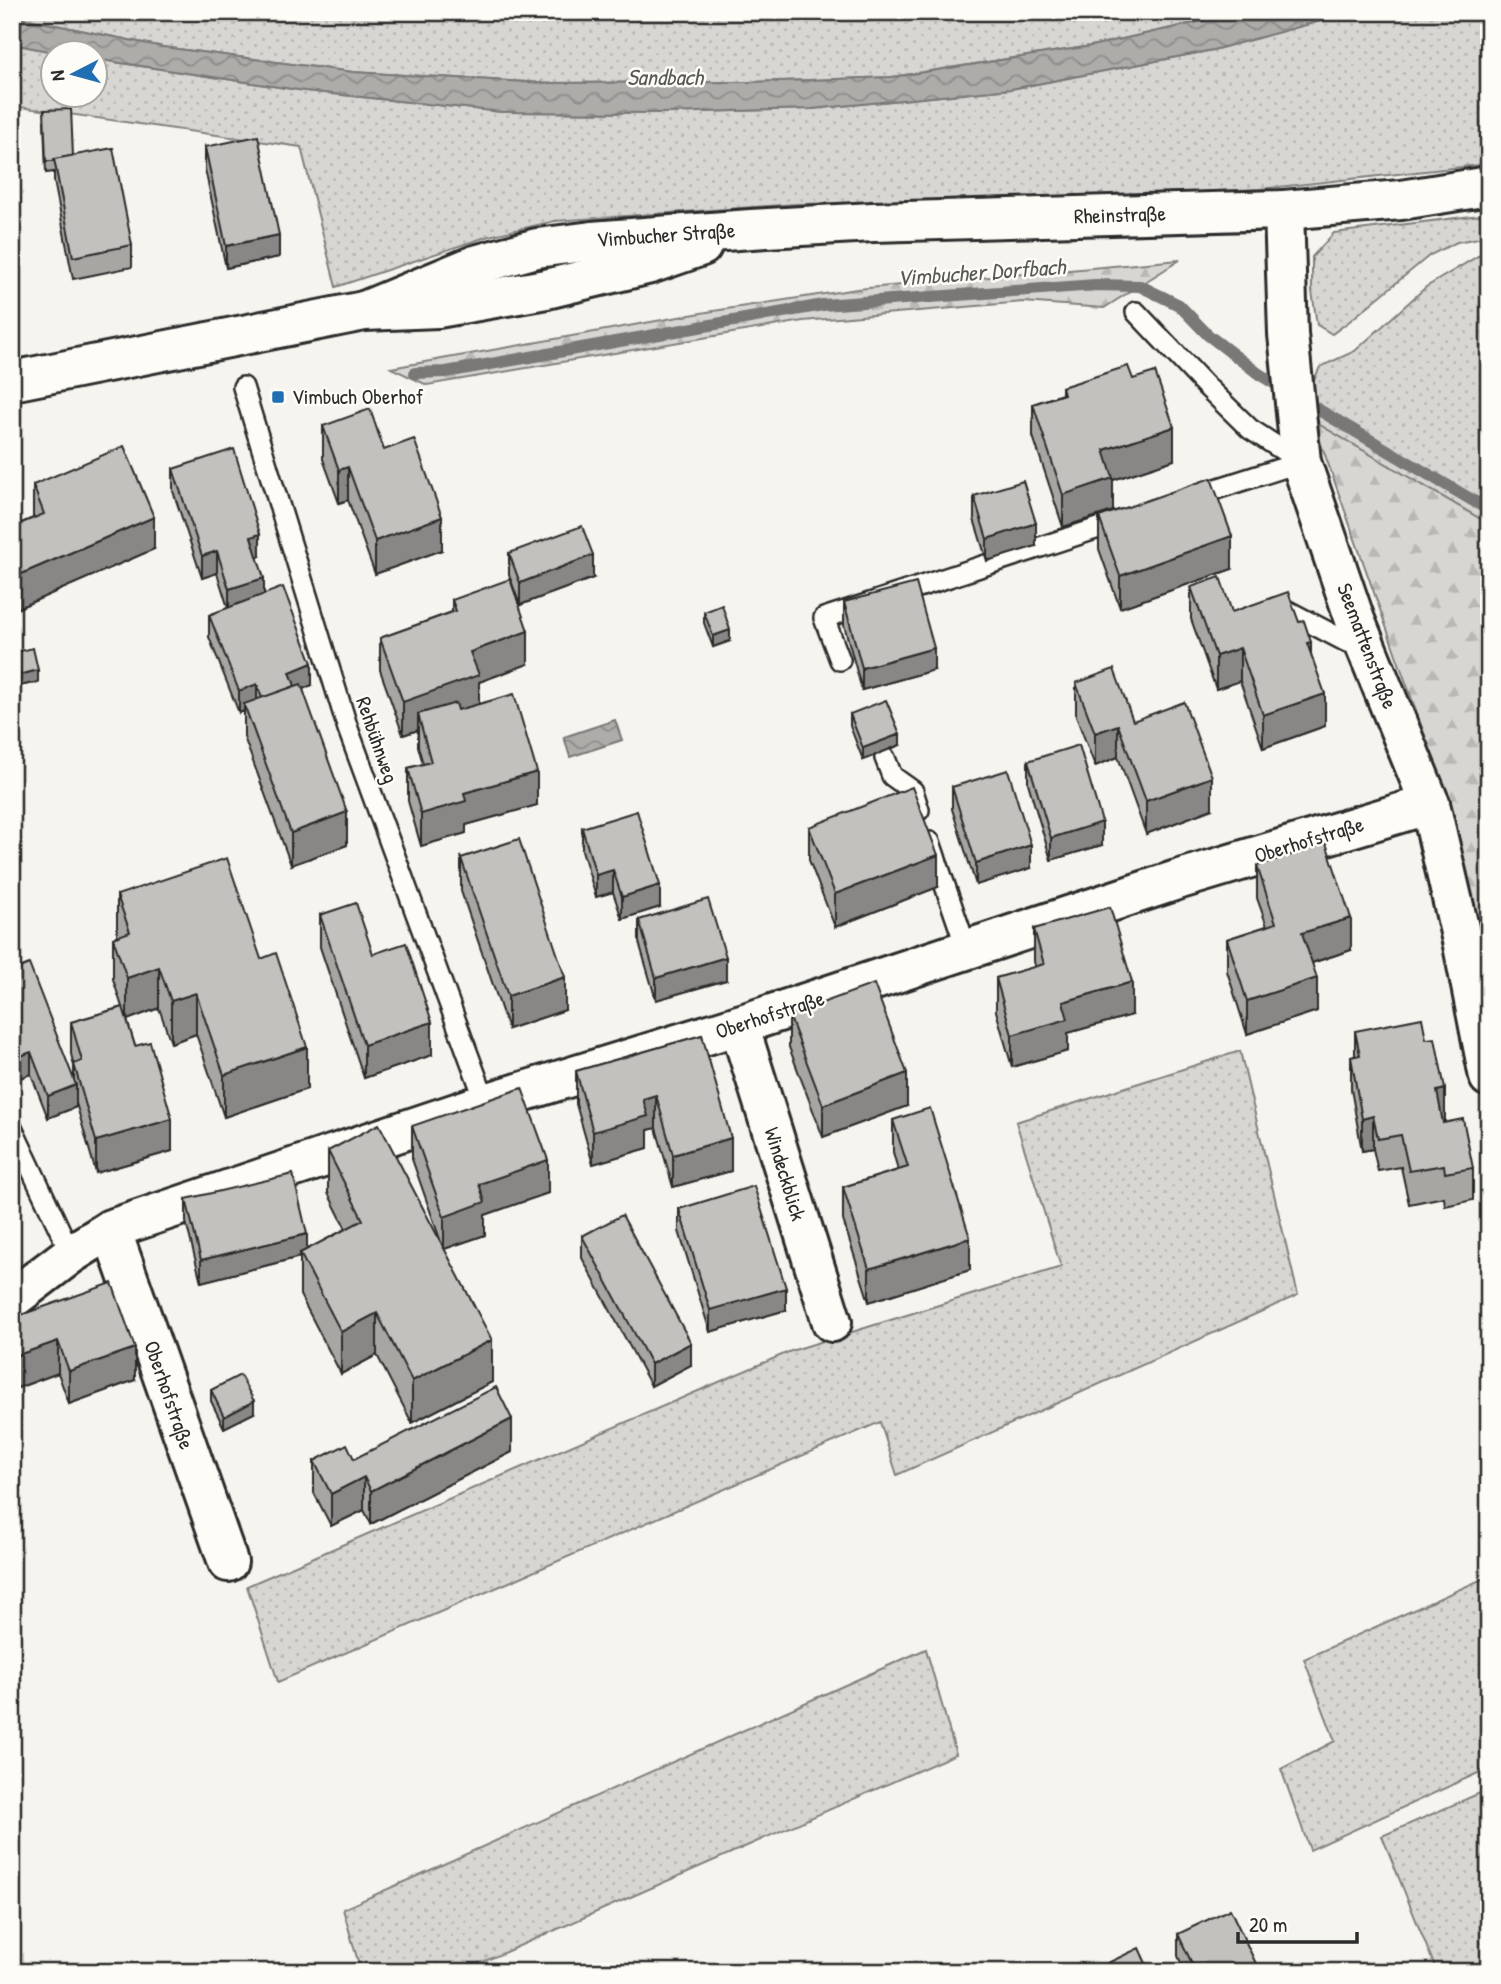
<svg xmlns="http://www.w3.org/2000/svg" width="1501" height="1984" font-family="'Patrick Hand',sans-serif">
<defs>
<pattern id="grass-dots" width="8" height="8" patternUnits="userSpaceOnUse" patternTransform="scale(1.75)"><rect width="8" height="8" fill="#d7d6d2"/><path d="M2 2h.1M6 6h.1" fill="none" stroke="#b9b8b4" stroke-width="1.8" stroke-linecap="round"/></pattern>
<pattern id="forest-firs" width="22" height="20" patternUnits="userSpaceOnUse" patternTransform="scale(1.75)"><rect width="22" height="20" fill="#d7d6d2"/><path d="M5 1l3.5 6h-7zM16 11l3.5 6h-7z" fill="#b9b8b4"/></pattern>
<pattern id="water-waves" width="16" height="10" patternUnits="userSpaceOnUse" patternTransform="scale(1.75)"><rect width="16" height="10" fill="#adaca9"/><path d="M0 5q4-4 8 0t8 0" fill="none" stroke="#8d8c8a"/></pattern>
</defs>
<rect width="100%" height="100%" fill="#f5f4ef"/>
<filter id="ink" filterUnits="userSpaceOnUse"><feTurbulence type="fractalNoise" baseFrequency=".0143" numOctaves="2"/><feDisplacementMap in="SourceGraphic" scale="14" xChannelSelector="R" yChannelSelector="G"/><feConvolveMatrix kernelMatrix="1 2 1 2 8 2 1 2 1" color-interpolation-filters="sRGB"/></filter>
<g filter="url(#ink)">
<g fill="url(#grass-dots)" stroke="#81807e" stroke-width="2">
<path d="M12 12H1243L1091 46 892 77 752 82 545 83 353 72 163 47 12 16Z"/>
<path d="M1354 12H1489V164L1259 189 1057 199 796 204 555 221 489 236 336 287 301 147 12 106V44L54 52 52 94H94L95 59 305 91 502 112 663 113 812 109 1011 89 1213 50Z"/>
<path d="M1489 214V236L1457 242 1430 255 1351 320 1332 334 1317 325 1312 291V257L1334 233Z"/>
<path d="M1489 254V524L1313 421 1308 393 1320 367 1355 351 1426 287 1478 256Z"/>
<path d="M1240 1051 1298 1295 897 1475 880 1422 278 1682 247 1586 791 1351 1061 1267 1016 1122Z"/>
<path d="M1489 1576V1768L1310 1850 1281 1769 1335 1741 1304 1659Z"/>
<path d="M926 1649 956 1754 460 1972H361L343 1909Z"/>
<path d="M1489 1789V1972H1437L1382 1836Z"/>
</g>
<g fill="url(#forest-firs)" stroke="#81807e" stroke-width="2">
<path d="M1180 260 1104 308 1023 302 803 321 427 385 391 368 707 312 857 289Z"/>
<path d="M1313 421 1489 524V1015L1442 784Z"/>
</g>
<g fill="url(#water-waves)" stroke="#797877" stroke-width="2">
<path d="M1243 12H1354L1213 50 1011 89 812 109 663 113 502 112 305 91 95 59 94 52H54L12 44V16L163 47 353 72 545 83 752 82 892 77 1091 46Z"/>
<path d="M615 720 622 740 570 757 564 737Z"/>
</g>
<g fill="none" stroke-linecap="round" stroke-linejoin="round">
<g stroke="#797877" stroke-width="12">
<path d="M415 373 446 372 823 305 1095 285 1140 286 1179 305 1208 335 1259 374 1287 391"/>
<path d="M1302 400 1489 510"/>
</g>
<g stroke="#2b2b2b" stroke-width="24">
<g id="lane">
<path d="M1136 312 1206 386 1250 429 1301 462 1191 497"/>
<path d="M243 387 348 729 486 1103"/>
<path d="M1275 608 1280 607 1347 642 1362 637"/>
<path d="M840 660 824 618 1123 520"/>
<path d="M885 758 892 776 913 791 919 810"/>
<path d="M930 842 967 950"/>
<path d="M12 1128 71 1254"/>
</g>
</g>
<g stroke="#2b2b2b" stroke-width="44">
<g id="street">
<path d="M1284 210 1288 334 1301 462 1355 620 1430 804 1463 945 1489 1077"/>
<path d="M739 1025 832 1322"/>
<path d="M111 1229 228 1562"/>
<path d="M12 1299 71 1254 111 1229 486 1103 739 1025 1177 880 1430 804"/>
</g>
</g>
<g stroke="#2b2b2b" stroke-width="44">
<g id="secondary">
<path d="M364 311 475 265 537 248 592 241 751 229 873 222 1284 210 1401 200 1489 186"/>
<path d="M12 381 364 311 438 308 546 289 650 264 702 246"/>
</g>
</g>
<use href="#lane" stroke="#fdfcf7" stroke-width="19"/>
<use href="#street" stroke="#fdfcf7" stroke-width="38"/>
<use href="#secondary" stroke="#fdfcf7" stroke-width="38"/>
</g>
<g fill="#a7a6a3" stroke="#2b2b2b" stroke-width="2">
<path d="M44 122 73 156 132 245V267L73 279 54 181V172L46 173Z"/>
<path d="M205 147 279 257 226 268 205 169Z"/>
<path d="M12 150 20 191V224L12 225Z"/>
<path d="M12 227 19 268V301L12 302Z"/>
<path d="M1133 379 1174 460 1113 480V511L1063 527 1033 436V404L1062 394V387Z"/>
<path d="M323 426 384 450 442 550 375 574 348 500 339 503 323 459Z"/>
<path d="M173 469 260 556 257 557 264 594 312 685 303 689 347 845 291 865 244 737V711L239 713 209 637V615L228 608 217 573 202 578 173 491Z"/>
<path d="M33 485 154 549 14 610 12 606V527L33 518Z"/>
<path d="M974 496 1036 546 987 561 974 519Z"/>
<path d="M1099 517 1232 569 1120 608 1099 549Z"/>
<path d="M509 553 593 578 520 605 509 575Z"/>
<path d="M1191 587 1232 612 1311 654 1325 726 1263 748 1240 681 1216 689 1191 619Z"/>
<path d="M452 600 528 664 479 682V704L537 805 466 825V833L421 846 408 801V768L423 764 418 746V730L403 735 380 670V638L452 612Z"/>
<path d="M844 602 934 670 862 690 844 625Z"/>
<path d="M704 612 730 641 713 647 704 623Z"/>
<path d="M12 653 38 682 15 687 12 676Z"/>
<path d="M1076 683 1133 721 1212 809 1146 834 1118 757 1095 766 1076 716Z"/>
<path d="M850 714 900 745 863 760 850 726Z"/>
<path d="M1028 761 1102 845 1051 860 1028 783Z"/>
<path d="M952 787 1031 868 976 885 952 809Z"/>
<path d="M809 827 938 887 835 927 809 860Z"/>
<path d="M582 828 660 907 622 919 613 892 596 897 582 850Z"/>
<path d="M461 858 565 1010 508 1029 461 891Z"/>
<path d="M1257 866 1351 950 1312 963 1317 1011 1247 1034 1227 971V939L1267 926 1257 898Z"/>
<path d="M117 895 261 959 307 1089 224 1117 196 1034 171 1043 159 1008 127 1020 135 1046 172 1151 96 1173 76 1103V1107L48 1118 31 1074 12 971 74 1080V1066L71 1054V1022L122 1007 113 979V938L117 936Z"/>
<path d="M320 915 373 954 432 1055 364 1078 320 947Z"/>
<path d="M639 920 726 980 656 1000 639 942Z"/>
<path d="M1034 929 1132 1015 1068 1033V1051L1012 1067 996 1011V978L1035 967 1034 961Z"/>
<path d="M789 1015 907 1106 823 1137 789 1047Z"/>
<path d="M1355 1031 1426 1039 1445 1122H1443L1473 1168V1200L1445 1206 1444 1197 1409 1204 1401 1167 1378 1171 1373 1149 1362 1151 1351 1089V1057L1355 1056Z"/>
<path d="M702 1035 731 1171 673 1187 656 1128 648 1130V1148L593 1164 576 1104V1071Z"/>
<path d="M893 1120 970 1270 869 1302 843 1220V1187L898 1170 893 1152Z"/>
<path d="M412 1126 548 1193 485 1215V1235L444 1249 492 1382 412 1423 377 1355 341 1374 300 1295V1257L201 1282 186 1222V1199L307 1250 346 1229 328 1193V1151L442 1245 412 1159Z"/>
<path d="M679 1209 786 1310 710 1332 679 1231Z"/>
<path d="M582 1236 691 1365 651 1386 582 1258Z"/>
<path d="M12 1318 135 1380 69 1404 58 1373 12 1390Z"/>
<path d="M211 1390 254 1413 224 1428 211 1401Z"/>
<path d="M512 1452 371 1524 364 1510 331 1526 314 1493V1461Z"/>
<path d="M1178 1934 1260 1972H1185L1178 1956Z"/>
</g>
<g fill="#888785" stroke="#2b2b2b" stroke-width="2">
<path d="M279 235V257L226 268V246Z"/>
<path d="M1174 427V460L1113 480V511L1063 527V495L1104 450Z"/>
<path d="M348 467V500L339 503V470Z"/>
<path d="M154 517V549L14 610V577Z"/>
<path d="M442 517V550L375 574V541Z"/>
<path d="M1036 523V546L987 561V539Z"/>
<path d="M260 534V556L251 560V537Z"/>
<path d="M1232 536V569L1120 608V576Z"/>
<path d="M217 551V573L202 578V556Z"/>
<path d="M593 555V578L520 605V583Z"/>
<path d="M264 578V600L229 611V589Z"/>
<path d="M730 630V641L713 647V636Z"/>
<path d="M528 631V664L479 682V708L418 714V730L403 735V702L470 652Z"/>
<path d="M1311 642V674L1307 643Z"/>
<path d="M934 648V670L862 690V668Z"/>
<path d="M1240 648V681L1216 689V656Z"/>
<path d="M312 663V685L290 694V672Z"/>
<path d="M38 670V682L15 687V676Z"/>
<path d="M257 684V707L244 704V711L239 713V691Z"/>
<path d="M1325 694V726L1263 748V715Z"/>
<path d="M1118 725V757L1095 766V733Z"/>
<path d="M900 734V745L863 760V748Z"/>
<path d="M537 772V805L466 825V833L421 846V814L464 793Z"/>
<path d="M1212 777V809L1146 834V801Z"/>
<path d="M347 812V845L291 865V833Z"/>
<path d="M1102 822V845L1051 860V838Z"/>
<path d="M1031 845V868L976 885V863Z"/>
<path d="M938 855V887L835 927V894Z"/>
<path d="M613 870V892L596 897V875Z"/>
<path d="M660 885V907L622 919V897Z"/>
<path d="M1351 918V950L1302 966V933Z"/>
<path d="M726 957V980L656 1000V978Z"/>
<path d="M159 967V1008L127 1020V978Z"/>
<path d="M565 977V1010L508 1029V996Z"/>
<path d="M1317 978V1011L1247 1034V1001Z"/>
<path d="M1132 982V1015L1068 1033V1051L1012 1067V1035L1063 1002Z"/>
<path d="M196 993V1034L171 1043V1001Z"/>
<path d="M432 1022V1055L364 1078V1045Z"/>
<path d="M307 1047V1089L224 1117V1075Z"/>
<path d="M31 1052V1074L12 1081V1059Z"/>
<path d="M907 1073V1106L823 1137V1105Z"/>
<path d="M76 1085V1107L48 1118V1096Z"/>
<path d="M1445 1089V1122L1437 1124V1091Z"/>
<path d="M656 1095V1128L648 1130V1148L593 1164V1132L643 1099Z"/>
<path d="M1373 1116V1149L1362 1151V1119Z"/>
<path d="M172 1119V1151L96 1173V1141Z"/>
<path d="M731 1138V1171L673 1187V1155Z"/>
<path d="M548 1160V1193L485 1215V1235L444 1249V1217L479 1184Z"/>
<path d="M307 1234V1256L300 1253V1257L201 1282V1260Z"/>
<path d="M970 1238V1270L869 1302V1269Z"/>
<path d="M786 1288V1310L710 1332V1310Z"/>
<path d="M377 1313V1355L341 1374V1332Z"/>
<path d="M492 1340V1382L412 1423V1381Z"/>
<path d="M58 1341V1373L12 1390V1357Z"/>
<path d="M691 1343V1365L651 1386V1364Z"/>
<path d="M135 1348V1380L69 1404V1371Z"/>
<path d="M254 1401V1413L224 1428V1417Z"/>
<path d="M512 1419V1452L371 1524V1491Z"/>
<path d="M364 1477V1510L331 1526V1494Z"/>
</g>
<g fill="#c2c1be" stroke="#2b2b2b" stroke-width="2">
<path d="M71 109 73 156 54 159V161H46L44 110Z"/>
<path d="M258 136 279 235 226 246 205 147Z"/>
<path d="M113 148 132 245 73 257 54 159Z"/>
<path d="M12 150 20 191 12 192Z"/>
<path d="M12 227 19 268 12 269Z"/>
<path d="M1128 366 1133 379 1155 372 1174 427 1104 450 1113 478 1063 495 1033 404 1064 394 1062 387Z"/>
<path d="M370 409 384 450 414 439 442 517 375 541 348 467 339 470 323 426Z"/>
<path d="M124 446 154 517 14 577 12 574V527L44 514 33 485Z"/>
<path d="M234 449 260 534 251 537 264 578 229 589 217 551 202 556 173 469Z"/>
<path d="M1211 478 1232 536 1120 576 1099 517Z"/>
<path d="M1023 481 1036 523 987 539 974 496Z"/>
<path d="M582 526 593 555 520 583 509 553Z"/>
<path d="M1220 577 1232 612 1288 592 1299 622 1304 621 1311 642 1307 643 1325 694 1263 715 1240 648 1216 656 1191 587Z"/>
<path d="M510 579 528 631 470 652 479 675 403 702 380 638 456 611 452 600Z"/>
<path d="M916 583 934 648 862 668 844 602Z"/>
<path d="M283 587 312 663 290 672 295 686 262 698 257 684 239 691 209 615Z"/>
<path d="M722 605 730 630 713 636 704 612Z"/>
<path d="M33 648 38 670 15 676 12 665V653Z"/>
<path d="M1114 669 1133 721 1184 702 1212 777 1146 801 1118 725 1095 733 1076 683Z"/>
<path d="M301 684 347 812 291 833 244 704Z"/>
<path d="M514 694 537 772 464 793 466 801 421 814 408 768 431 762 418 714 456 703 458 710Z"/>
<path d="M886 700 900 734 863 748 850 714Z"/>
<path d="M1079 745 1102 822 1051 838 1028 761Z"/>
<path d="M1008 770 1031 845 976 863 952 787Z"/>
<path d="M912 787 938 855 835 894 809 827Z"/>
<path d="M637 811 660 885 622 897 613 870 596 875 582 828Z"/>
<path d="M519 839 565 977 508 996 461 858Z"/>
<path d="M1326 843 1351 918 1302 933 1317 978 1247 1001 1227 939 1276 923 1257 866Z"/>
<path d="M227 858 261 959 276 953 307 1047 224 1075 196 993 171 1001 159 967 127 978 113 938 130 932 117 895Z"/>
<path d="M708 899 726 957 656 978 639 920Z"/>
<path d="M356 903 373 954 406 943 432 1022 364 1045 320 915Z"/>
<path d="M1110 907 1132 982 1063 1002 1068 1019 1012 1035 996 978 1044 964 1034 929Z"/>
<path d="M29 964 76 1085 48 1096 31 1052 12 1059V971Z"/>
<path d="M874 984 907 1073 823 1105 789 1015Z"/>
<path d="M123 1007 135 1046 150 1042 172 1119 96 1141 74 1064 82 1061 71 1022Z"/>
<path d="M1422 1018 1426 1039 1435 1038 1445 1089 1437 1091 1443 1123 1463 1119 1473 1168 1445 1173 1444 1165 1409 1171 1401 1135 1378 1139 1373 1116 1362 1119 1351 1057 1360 1055 1355 1031Z"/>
<path d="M702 1035 731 1138 673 1155 656 1095 643 1099 648 1116 593 1132 576 1071Z"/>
<path d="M522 1088 548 1160 479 1184 485 1202 444 1217 412 1126Z"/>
<path d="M930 1108 970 1238 869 1269 843 1187 908 1167 893 1120Z"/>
<path d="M379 1124 492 1340 412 1381 377 1313 341 1332 300 1253 363 1220 328 1151Z"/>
<path d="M293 1174 307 1234 201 1260 186 1199Z"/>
<path d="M754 1186 786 1288 710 1310 679 1209Z"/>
<path d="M622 1215 691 1343 651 1364 582 1236Z"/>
<path d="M112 1283 135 1348 69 1371 58 1341 12 1357V1318Z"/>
<path d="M240 1375 254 1401 224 1417 211 1390Z"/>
<path d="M496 1387 512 1419 371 1491 364 1477 331 1494 314 1461 347 1444 354 1459Z"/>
<path d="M1230 1909 1260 1972H1196L1178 1934Z"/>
<path d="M1139 1948 1150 1972H1089Z"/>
</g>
</g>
<rect fill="#1f6fb2" stroke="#fdfcf7" stroke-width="2.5" x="271" y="390" width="14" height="14" rx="3.5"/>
<g text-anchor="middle" stroke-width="5" stroke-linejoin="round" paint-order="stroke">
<g font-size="21" fill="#2b2b2b" stroke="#fdfcf7">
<text transform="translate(1120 215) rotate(-2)" y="7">Rheinstraße</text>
<text transform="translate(666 235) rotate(-4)" y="7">Vimbucher Straße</text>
<text transform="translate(1367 646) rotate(69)" y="7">Seemattenstraße</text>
<text transform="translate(377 740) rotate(71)" y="7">Rehbühnweg</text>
<text transform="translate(1309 840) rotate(-17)" y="7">Oberhofstraße</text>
<text transform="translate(770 1015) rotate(-18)" y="7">Oberhofstraße</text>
<text transform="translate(785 1174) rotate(73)" y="7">Windeckblick</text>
<text transform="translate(169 1395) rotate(71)" y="7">Oberhofstraße</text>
</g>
<g font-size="21" fill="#2b2b2b" stroke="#fdfcf7" text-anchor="start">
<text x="292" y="404">Vimbuch Oberhof</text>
</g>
<g font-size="23" font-style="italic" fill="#585857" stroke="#fdfcf7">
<text x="665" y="85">Sandbach</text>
<text transform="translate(981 272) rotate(-4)" y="8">Vimbucher Dorfbach</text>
</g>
</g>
<rect width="1501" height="1984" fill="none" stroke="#fdfcf7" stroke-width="42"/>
<rect x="21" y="21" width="1459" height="1942" fill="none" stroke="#2b2b2b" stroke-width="2.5" filter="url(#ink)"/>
<g transform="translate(74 74) rotate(264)"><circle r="33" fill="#fdfcf7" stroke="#a9a8a5" stroke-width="2"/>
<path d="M0-5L12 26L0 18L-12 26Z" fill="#1f6fb2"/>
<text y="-10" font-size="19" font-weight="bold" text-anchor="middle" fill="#2b2b2b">N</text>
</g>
<path d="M1238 1932v10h119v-10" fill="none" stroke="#2b2b2b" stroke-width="3.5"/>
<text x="1249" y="1932" font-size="21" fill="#2b2b2b" stroke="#fdfcf7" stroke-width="5" paint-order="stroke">20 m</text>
</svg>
